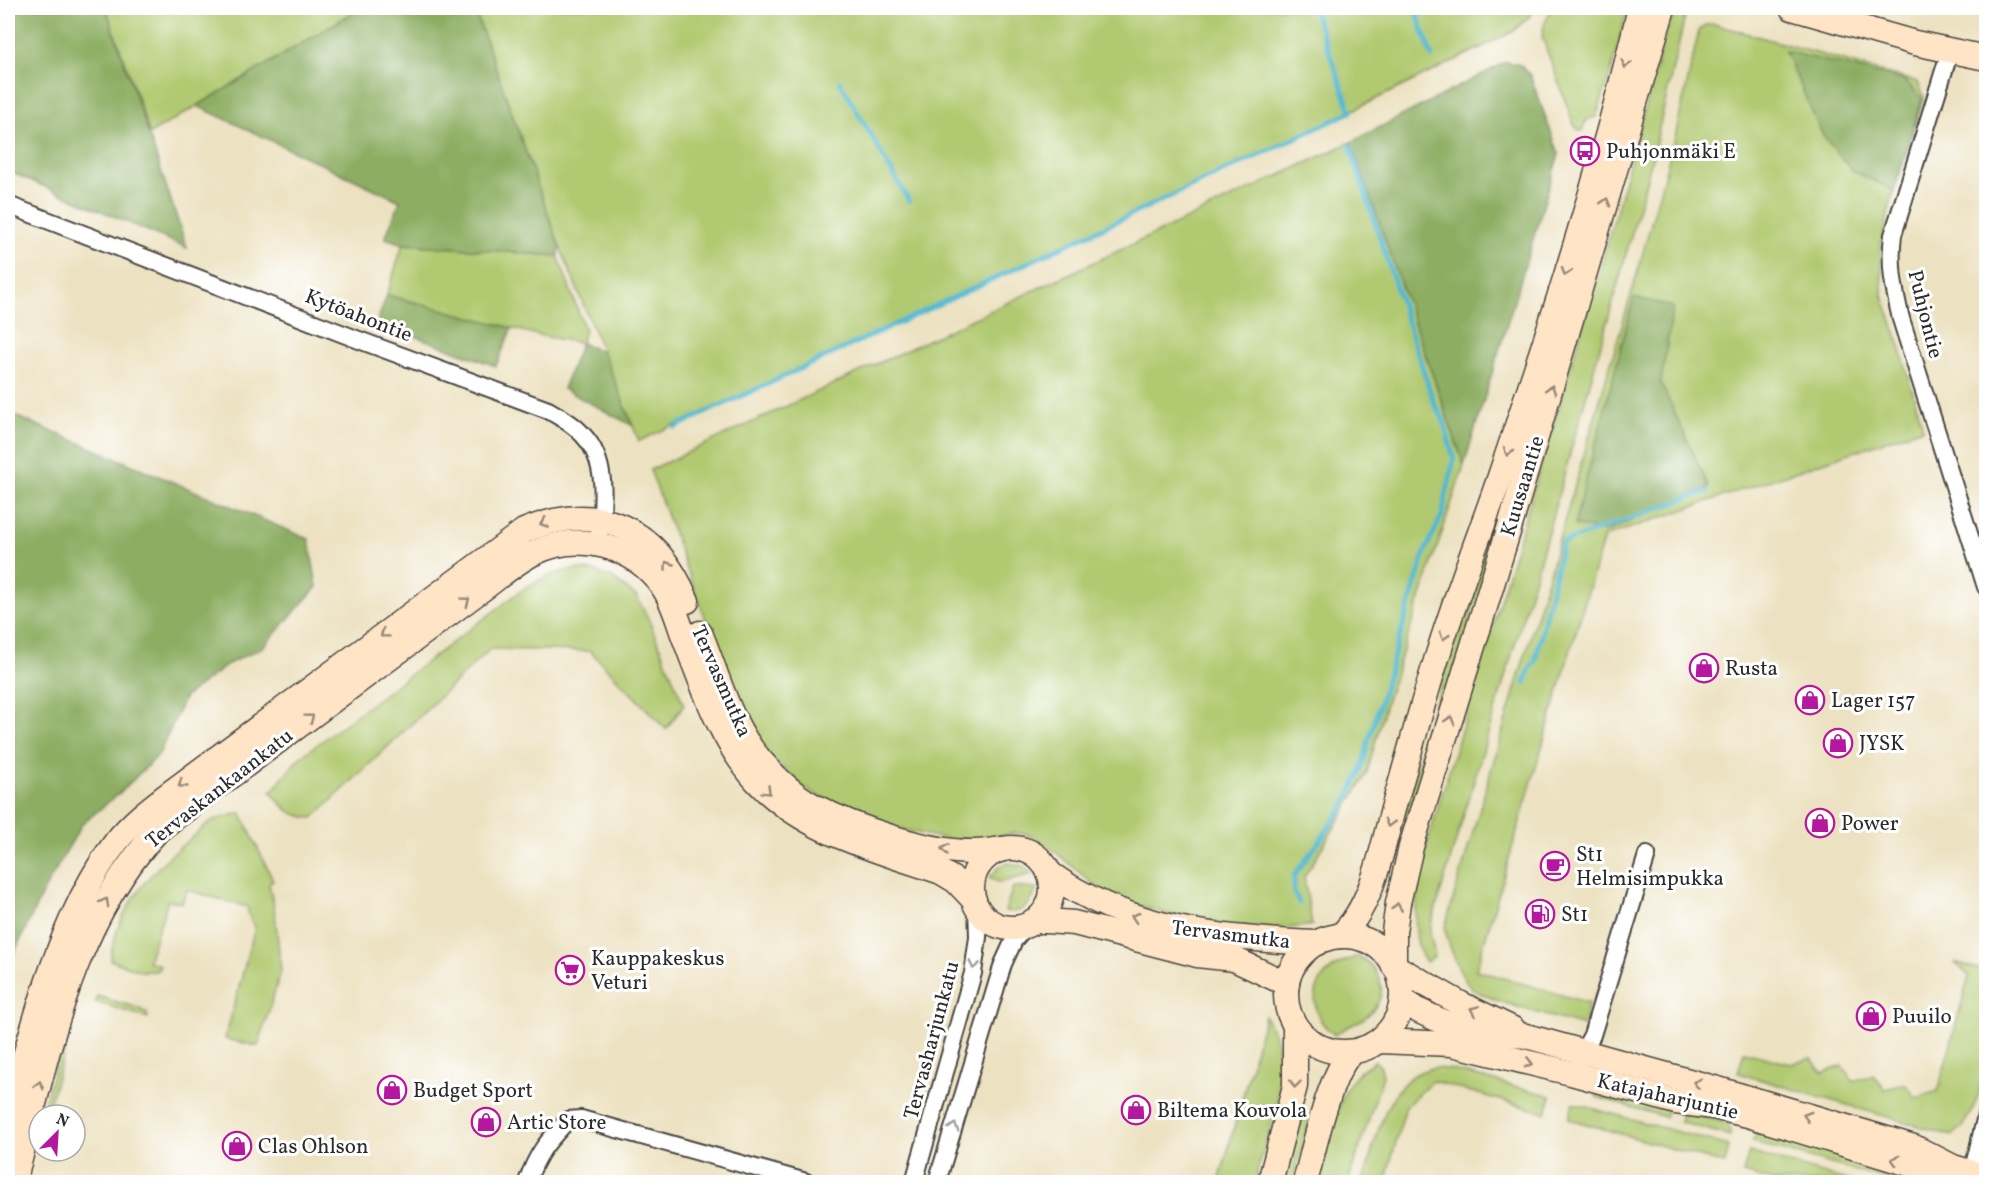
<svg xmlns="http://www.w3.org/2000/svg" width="1994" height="1190" font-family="Vollkorn,serif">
<rect width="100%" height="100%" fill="#fff"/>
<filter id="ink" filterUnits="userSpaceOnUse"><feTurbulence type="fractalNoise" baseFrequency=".0167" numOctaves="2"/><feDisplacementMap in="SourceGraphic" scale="12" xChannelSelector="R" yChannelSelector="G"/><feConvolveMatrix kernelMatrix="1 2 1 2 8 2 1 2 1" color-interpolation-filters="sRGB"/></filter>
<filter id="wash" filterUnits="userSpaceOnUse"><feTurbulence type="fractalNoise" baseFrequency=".008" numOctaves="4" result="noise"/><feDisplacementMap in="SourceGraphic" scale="24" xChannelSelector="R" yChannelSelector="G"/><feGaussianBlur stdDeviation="1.35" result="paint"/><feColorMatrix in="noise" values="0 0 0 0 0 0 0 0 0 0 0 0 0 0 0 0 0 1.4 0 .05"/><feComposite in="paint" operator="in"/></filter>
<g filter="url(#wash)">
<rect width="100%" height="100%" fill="#ece1c0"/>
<g fill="#b1c96f" stroke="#6e7a4d" stroke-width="1.5">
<path d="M106 8H361L150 134Z"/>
<path d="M474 8H1533L1529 17 1512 32C1224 176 932 308 639 441L560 247Z"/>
<path d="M1552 8H1628L1610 75 1596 117 1586 120 1582 131 1577 129 1574 125 1542 37 1544 25Z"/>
<path d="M1678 8H1687L1650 167 1617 287 1538 567 1432 921 1430 933 1435 956 1426 962C1408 940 1418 890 1421 864L1602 262 1665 36 1674 13Z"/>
<path d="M1714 24 1918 82 1924 97 1892 198 1881 243 1882 293 1897 336 1923 428 1604 537 1476 970 1589 1003 1584 1026C1564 1020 1481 999 1470 987 1461 977 1446 940 1445 927L1637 274 1675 137 1699 31 1705 25Z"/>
<path d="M1351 142 1464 465 1386 703 1366 776 1304 877 1312 925 1288 928 1236 926 1186 919 1126 902 1098 888 1052 849 1035 838 1026 834 1013 833 978 841H954L878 824 807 790 764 750 739 709 650 470Z"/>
<path d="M403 244 558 256 585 330 581 343 542 336 387 295Z"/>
<path d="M1503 501 1506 502 1390 876 1387 875C1422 749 1457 623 1503 501Z"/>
<path d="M578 569 597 572 612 578 636 596 647 616 684 705 666 729 590 651 490 649 313 818C291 816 284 809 271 792L298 759 526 587C543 577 559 571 578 569Z"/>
<path d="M241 813 273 880 269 884 275 913 281 971 258 1046 225 1039 255 928 248 914V907L187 890 182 903 168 900 148 961 160 965 158 970C143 975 125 965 110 960 117 909 149 871 189 840 197 834 205 824 215 820 223 817 233 815 241 813Z"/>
<path d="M1008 863 1023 866 1032 874 999 883 990 877 1000 866Z"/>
<path d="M1013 887 1036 889C1033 904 1021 915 1005 911Z"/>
<path d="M1358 956C1382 970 1391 994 1368 1015 1359 1024 1345 1026 1335 1035 1309 1018 1308 982 1336 966 1343 962 1351 959 1358 956Z"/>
<path d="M1954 962 1986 971C1988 984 1986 999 1986 1013 1986 1055 1987 1107 1952 1136L1738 1073 1744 1052 1791 1064 1811 1058 1823 1073 1842 1066 1853 1081 1873 1075 1885 1089 1905 1084 1917 1098 1938 1091 1969 976Z"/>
<path d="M97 996 138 1008 147 1013 148 1018 96 1002Z"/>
<path d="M1265 1016C1269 1023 1273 1030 1275 1037 1291 1081 1266 1140 1254 1182H1219Z"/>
<path d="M63 1038 68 1040 46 1115H41Z"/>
<path d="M1375 1061 1381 1067 1383 1076 1348 1182H1319C1327 1154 1335 1102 1353 1079 1359 1071 1367 1066 1375 1061Z"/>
<path d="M1435 1068 1449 1069 1551 1096 1546 1113 1433 1081 1406 1106 1385 1182H1363C1376 1143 1385 1074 1435 1068Z"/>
<path d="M1597 1092 1668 1109 1665 1117 1596 1097Z"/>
<path d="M1573 1103 1729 1146 1725 1164 1569 1119Z"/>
<path d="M1682 1113 1721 1121 1730 1128V1136L1680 1122Z"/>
<path d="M1301 1118 1310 1119 1292 1182H1282Z"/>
<path d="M1764 1131 1900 1171 1897 1182 1752 1142 1757 1133Z"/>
<path d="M1749 1152 1853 1182H1777L1743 1173Z"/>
</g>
<g fill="#8cad62" stroke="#5c6c46" stroke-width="1.5">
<path d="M8 8H106L187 248 8 171Z"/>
<path d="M361 8H474L560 247 558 256 403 244 385 238 400 201 197 106Z"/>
<path d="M1785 51 1904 80 1922 98 1894 191 1851 170 1822 134Z"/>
<path d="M1506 62 1520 65 1530 75 1559 154 1464 465 1351 142Z"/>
<path d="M387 295 512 328 496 366 377 322Z"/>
<path d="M1634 297 1673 307 1661 383 1709 487 1605 532 1574 525Z"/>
<path d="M581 343 603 352 633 426 563 389Z"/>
<path d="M8 413 309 539 317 587 263 647 230 663 185 697 159 754 122 791 82 824 43 892 8 966Z"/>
</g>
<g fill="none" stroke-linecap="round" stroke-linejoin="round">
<g stroke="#51b8cf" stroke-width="5">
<path d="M1415 8 1432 57"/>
<path d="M840 82 909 201"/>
<path d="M675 427 1351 112 1313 8"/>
<path d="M1525 683 1530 668 1535 662 1562 543 1707 491"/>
<path d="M1299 903 1294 891V876C1322 836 1360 793 1368 743L1425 552 1442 515 1454 459 1443 419 1434 403 1350 146"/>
</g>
</g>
</g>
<g filter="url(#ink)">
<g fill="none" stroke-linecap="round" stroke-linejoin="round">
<g stroke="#484641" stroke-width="20">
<g id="street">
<path d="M1950 51 1893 235C1889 266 1894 289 1901 319L1986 587"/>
<path d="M8 205 359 340 548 410C560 417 574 424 583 435 607 460 604 499 600 531"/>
<path d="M1579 1059 1592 1035 1647 855"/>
<path d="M1972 1174 1986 1115"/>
<path d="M527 1182C538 1152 546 1143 568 1120L581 1119 806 1182"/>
<path d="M914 1182 973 973 978 937 977 907"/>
<path d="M937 1182 1003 964 1014 940 1027 925"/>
</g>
</g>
<g stroke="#484641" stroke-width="27">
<g id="secondary">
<path d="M1792 8 1915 43 1986 58"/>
<path d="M700 633C718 676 730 726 761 761 775 777 795 796 814 806 856 828 929 853 976 852 985 852 994 850 1003 849"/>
<circle cx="1012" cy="888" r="40"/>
<path d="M1049 873C1128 930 1223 939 1317 943"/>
<path d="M1033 921H1046L1074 923 1197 955 1234 959 1287 984"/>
<path d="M1340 936C1374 905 1382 846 1395 802 1410 751 1423 701 1439 651 1456 596 1477 542 1496 488 1550 330 1602 170 1640 8"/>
<circle cx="1344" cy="994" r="58"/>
<path d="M1394 966V932L1398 903 1411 847 1509 529 1663 8"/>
<path d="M1394 966 1461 1004 1513 1029"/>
<path d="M1402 999 1417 1010 1441 1021 1477 1031 1526 1036 1718 1089 1914 1147 1953 1167 1986 1177"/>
<path d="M1379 1041 1452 1044 1571 1073 1676 1102 1713 1107 1748 1115 1909 1164 1943 1166"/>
<path d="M8 1119C31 1031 61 914 116 842 131 823 150 808 170 793L524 531C598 499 657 528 687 601"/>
<path d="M14 1182C47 1059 68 928 158 830L481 590C498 578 515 562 534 553 579 531 634 545 663 587 673 601 678 621 684 637 703 686 720 739 755 779 802 832 877 850 941 872L956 881 974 900"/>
<path d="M1270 1182 1295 1086V1026"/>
<path d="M1305 1182C1314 1150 1329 1073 1352 1052"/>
</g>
</g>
<use href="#street" stroke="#fff" stroke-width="16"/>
<use href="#secondary" stroke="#ffe4c6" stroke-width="24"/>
</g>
<defs><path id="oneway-chevron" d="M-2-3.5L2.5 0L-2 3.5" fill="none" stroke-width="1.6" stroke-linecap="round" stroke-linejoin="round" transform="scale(1.5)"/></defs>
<g stroke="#958878">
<use href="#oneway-chevron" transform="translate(1626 64) rotate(104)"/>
<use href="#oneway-chevron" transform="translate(1606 202) rotate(-73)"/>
<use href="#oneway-chevron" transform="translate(1566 272) rotate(107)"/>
<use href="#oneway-chevron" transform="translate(1551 389) rotate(-73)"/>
<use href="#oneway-chevron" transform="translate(1508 452) rotate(109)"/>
<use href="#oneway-chevron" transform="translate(544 523) rotate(162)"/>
<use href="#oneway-chevron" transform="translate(668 565) rotate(-124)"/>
<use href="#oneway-chevron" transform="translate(466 601) rotate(-37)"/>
<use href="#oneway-chevron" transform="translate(384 634) rotate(143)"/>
<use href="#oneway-chevron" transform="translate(1444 636) rotate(108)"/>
<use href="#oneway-chevron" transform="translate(310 718) rotate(-37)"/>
<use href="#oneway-chevron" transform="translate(1450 720) rotate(-73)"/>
<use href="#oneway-chevron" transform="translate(182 784) rotate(144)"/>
<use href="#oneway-chevron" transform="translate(767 791) rotate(45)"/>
<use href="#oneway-chevron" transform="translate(1389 823) rotate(106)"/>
<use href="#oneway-chevron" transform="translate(945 849) rotate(-173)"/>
<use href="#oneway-chevron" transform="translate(105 902) rotate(-61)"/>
<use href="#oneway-chevron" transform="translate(1397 907) rotate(-82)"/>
<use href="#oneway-chevron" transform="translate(1135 917) rotate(-162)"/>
<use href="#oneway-chevron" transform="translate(1474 1010) rotate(-157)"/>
<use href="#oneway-chevron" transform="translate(1529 1063) rotate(14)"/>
<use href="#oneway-chevron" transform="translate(1697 1083) rotate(-166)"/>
<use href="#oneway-chevron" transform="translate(1295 1084) rotate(96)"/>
<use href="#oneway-chevron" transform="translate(39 1085) rotate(-76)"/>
<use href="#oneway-chevron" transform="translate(1807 1116) rotate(-163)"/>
<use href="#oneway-chevron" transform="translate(1895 1160) rotate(-163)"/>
</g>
<g stroke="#a0a0a0">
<use href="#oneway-chevron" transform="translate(974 965) rotate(102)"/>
<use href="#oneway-chevron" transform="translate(954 1127) rotate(-73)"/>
</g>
</g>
<defs>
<g id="bus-ring" transform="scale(1.5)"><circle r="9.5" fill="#fff" stroke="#b5179e" stroke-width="1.5"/><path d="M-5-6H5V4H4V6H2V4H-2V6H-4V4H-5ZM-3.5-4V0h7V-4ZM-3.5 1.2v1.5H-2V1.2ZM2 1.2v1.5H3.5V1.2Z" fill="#b5179e"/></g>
<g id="shop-ring" transform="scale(1.5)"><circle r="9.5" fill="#fff" stroke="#b5179e" stroke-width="1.5"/><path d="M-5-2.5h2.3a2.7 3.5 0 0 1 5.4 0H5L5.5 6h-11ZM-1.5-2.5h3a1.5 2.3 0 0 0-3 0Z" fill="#b5179e"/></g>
<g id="cafe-ring" transform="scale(1.5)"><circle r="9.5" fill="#fff" stroke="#b5179e" stroke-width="1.5"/><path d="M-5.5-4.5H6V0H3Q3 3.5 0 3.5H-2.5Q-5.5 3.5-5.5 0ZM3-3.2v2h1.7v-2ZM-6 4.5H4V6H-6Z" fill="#b5179e"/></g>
<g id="fuel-ring" transform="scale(1.5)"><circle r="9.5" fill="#fff" stroke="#b5179e" stroke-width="1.5"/><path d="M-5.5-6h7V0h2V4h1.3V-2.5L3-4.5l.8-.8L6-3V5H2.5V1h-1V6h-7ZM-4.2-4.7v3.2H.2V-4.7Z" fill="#b5179e"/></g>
<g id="supermarket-ring" transform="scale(1.5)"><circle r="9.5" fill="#fff" stroke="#b5179e" stroke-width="1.5"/><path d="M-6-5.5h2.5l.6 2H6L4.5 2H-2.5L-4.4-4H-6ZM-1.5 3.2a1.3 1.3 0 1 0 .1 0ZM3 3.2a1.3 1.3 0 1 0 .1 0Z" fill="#b5179e"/></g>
</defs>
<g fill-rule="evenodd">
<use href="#bus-ring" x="1585" y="151"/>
<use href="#shop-ring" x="1704" y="668"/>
<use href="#shop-ring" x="1810" y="700"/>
<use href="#shop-ring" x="1838" y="743"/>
<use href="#shop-ring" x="1820" y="823"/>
<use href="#cafe-ring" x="1555" y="866"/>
<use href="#fuel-ring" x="1540" y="914"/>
<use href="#supermarket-ring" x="570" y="970"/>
<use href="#shop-ring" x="1871" y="1016"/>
<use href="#shop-ring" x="392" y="1090"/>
<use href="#shop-ring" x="1136" y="1110"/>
<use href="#shop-ring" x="486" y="1122"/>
<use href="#shop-ring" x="237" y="1146"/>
</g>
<g text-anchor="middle" stroke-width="6" stroke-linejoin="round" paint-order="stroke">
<g font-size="21" fill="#2b2b2b" stroke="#fff" text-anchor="start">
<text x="1606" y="158">Puhjonmäki E</text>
<text x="1725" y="675">Rusta</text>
<text x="1831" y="707">Lager 157</text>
<text x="1859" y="750">JYSK</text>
<text x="1841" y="830">Power</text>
<text x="1576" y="861">St1<tspan x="1576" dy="24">Helmisimpukka</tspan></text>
<text x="1561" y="921">St1</text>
<text x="591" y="965">Kauppakeskus<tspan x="591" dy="24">Veturi</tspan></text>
<text x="1892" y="1023">Puuilo</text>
<text x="413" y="1097">Budget Sport</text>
<text x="1157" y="1117">Biltema Kouvola</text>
<text x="507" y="1129">Artic Store</text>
<text x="258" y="1153">Clas Ohlson</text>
</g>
<g font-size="21" fill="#2b2b2b" stroke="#fff">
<text transform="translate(1926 314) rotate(76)" y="7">Puhjontie</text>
<text transform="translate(359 315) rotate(21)" y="7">Kytöahontie</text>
<text transform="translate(1522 486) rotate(-73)" y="7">Kuusaantie</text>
<text transform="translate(722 681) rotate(66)" y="7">Tervasmutka</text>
<text transform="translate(219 788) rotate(-38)" y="7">Tervaskankaankatu</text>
<text transform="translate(1231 934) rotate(7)" y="7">Tervasmutka</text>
<text transform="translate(931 1040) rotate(-75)" y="7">Tervasharjunkatu</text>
<text transform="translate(1668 1096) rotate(13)" y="7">Katajaharjuntie</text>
</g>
</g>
<rect width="1994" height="1190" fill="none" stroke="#fff" stroke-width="30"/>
<g transform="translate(57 1133) rotate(24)"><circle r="28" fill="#ffffff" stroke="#aaaaaa" stroke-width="1.5"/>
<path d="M0-4.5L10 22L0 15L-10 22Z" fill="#b5179e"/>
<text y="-9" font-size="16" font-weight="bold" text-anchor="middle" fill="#2b2b2b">N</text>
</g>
</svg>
